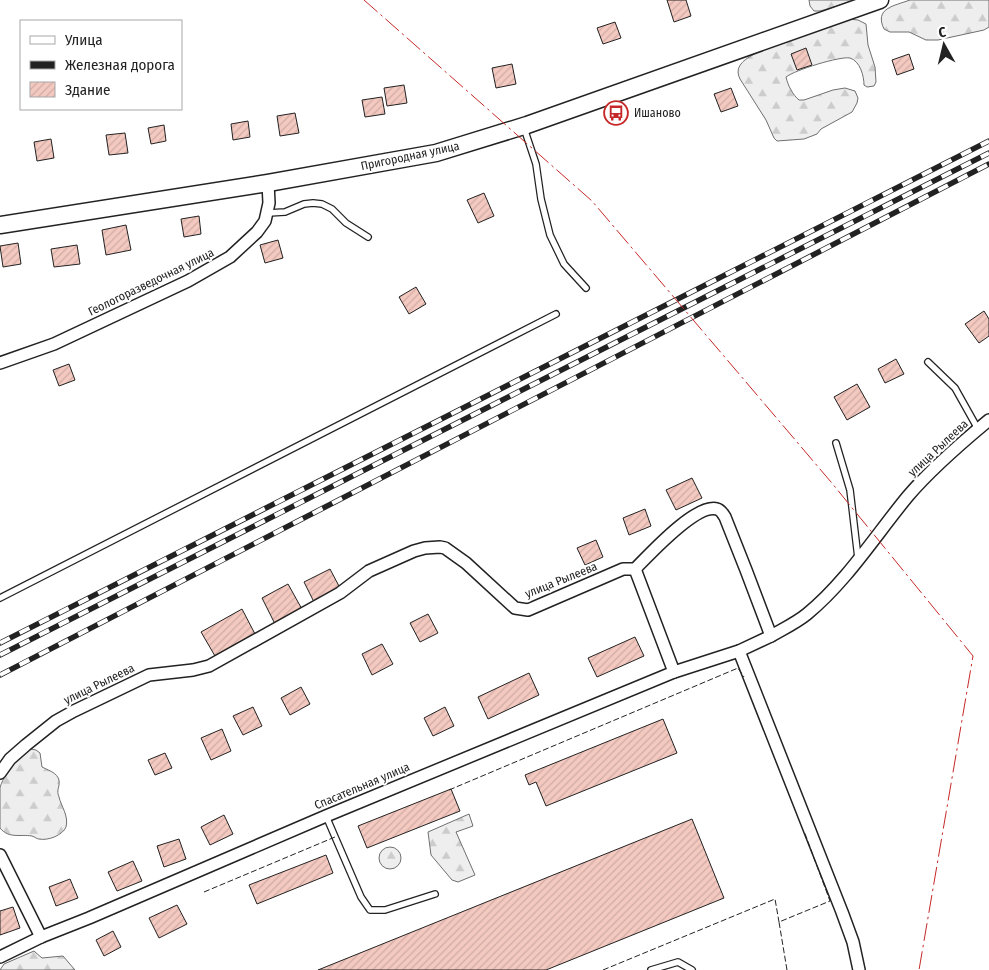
<svg xmlns="http://www.w3.org/2000/svg" width="989" height="970" font-family="'Fira Sans Condensed',sans-serif">
<defs>
<pattern id="forest-firs" width="22" height="20" patternUnits="userSpaceOnUse" patternTransform="scale(1.25)"><rect width="22" height="20" fill="#eee"/><path d="M5 1l3.5 6h-7zM16 11l3.5 6h-7z" fill="#ccc"/></pattern>
<pattern id="building-hatch" width="6" height="6" patternUnits="userSpaceOnUse" patternTransform="scale(1.25)"><rect width="6" height="6" fill="#f3c9c0"/><path d="M-1 1l2-2M0 6l6-6M5 7l2-2" fill="none" stroke="#d0aca5"/></pattern>
</defs>
<rect width="100%" height="100%" fill="#fff"/>
<g fill="url(#forest-firs)" stroke="#6f6f6f">
<path d="M809 0H854L834 7 820 11H814L810 6Z"/>
<path d="M910 0H989V27L984 30 938 40H926L909 32H890L884 29C874 8 894 6 910 0Z"/>
<path d="M848 19 858 20 866 24 868 45 875 67 876 82 874 86 867 87 864 85C864 76 860 61 850 58 840 56 795 70 786 77 788 86 793 95 799 100H804L833 90 845 88 855 91 858 98 857 103 852 112 821 129 817 134 804 139 777 141 774 138 766 120 740 79C733 65 747 58 758 52Z"/>
<path d="M31 749 36 750 40 753 42 767C50 771 61 774 59 785 58 790 57 792 59 797 61 806 69 816 66 827 63 835 48 841 39 839 37 839 35 837 32 836 20 834 9 839 0 828 0 815 0 801 0 788 2 777 20 753 31 749Z"/>
<path d="M469 814 473 826 456 832 475 875 458 882 452 880 431 855 428 832Z"/>
<circle cx="390" cy="858" r="11"/>
<path d="M34 951 42 958 63 956 75 970H0L4 964Z"/>
</g>
<g fill="url(#building-hatch)" stroke="#222">
<path d="M667 0H686L691 16 674 22Z"/>
<path d="M615 22 621 38 603 44 597 28Z"/>
<path d="M806 48 812 65 797 70 791 54Z"/>
<path d="M909 54 914 69 897 75 892 60Z"/>
<path d="M512 64 516 84 496 88 492 68Z"/>
<path d="M404 85 407 103 387 106 384 88Z"/>
<path d="M731 88 738 106 721 112 714 94Z"/>
<path d="M382 97 385 114 365 117 362 100Z"/>
<path d="M295 113 299 133 280 136 277 116Z"/>
<path d="M248 121 250 137 233 140 231 124Z"/>
<path d="M164 125 166 141 151 144 148 128Z"/>
<path d="M125 133 128 153 109 155 106 135Z"/>
<path d="M51 139 54 158 37 161 34 142Z"/>
<path d="M484 193 494 216 478 223 467 200Z"/>
<path d="M199 216 201 234 184 237 181 219Z"/>
<path d="M126 225 131 250 106 255 102 230Z"/>
<path d="M278 240 283 258 265 263 260 245Z"/>
<path d="M18 243 21 264 3 267 0 246Z"/>
<path d="M77 245 80 264 54 267 51 249Z"/>
<path d="M416 287 426 304 409 314 399 297Z"/>
<path d="M984 311 989 319V336L979 343 965 324Z"/>
<path d="M896 359 904 374 885 383 878 369Z"/>
<path d="M69 364 75 380 59 386 53 370Z"/>
<path d="M857 384 870 407 847 420 834 397Z"/>
<path d="M692 478 702 498 676 510 666 490Z"/>
<path d="M645 509 651 526 629 535 623 518Z"/>
<path d="M596 540 603 557 585 565 577 548Z"/>
<path d="M330 569 340 588 314 602 304 582Z"/>
<path d="M288 584 303 611 276 626 262 598Z"/>
<path d="M242 609 255 634 215 656 201 632Z"/>
<path d="M428 614 438 633 420 642 410 623Z"/>
<path d="M635 637 644 656 597 677 588 658Z"/>
<path d="M382 644 393 664 372 675 362 654Z"/>
<path d="M529 673 539 695 488 719 478 697Z"/>
<path d="M301 687 310 704 290 715 281 698Z"/>
<path d="M253 707 262 726 243 735 233 716Z"/>
<path d="M445 707 454 726 433 736 424 718Z"/>
<path d="M663 719 677 753 546 806 536 782 529 785 525 775Z"/>
<path d="M222 729 231 751 211 760 201 738Z"/>
<path d="M165 753 172 768 155 775 148 760Z"/>
<path d="M451 789 460 811 367 848 358 826Z"/>
<path d="M224 815 233 834 210 845 201 827Z"/>
<path d="M692 819 724 898 546 970H318Z"/>
<path d="M179 839 186 859 164 867 157 846Z"/>
<path d="M326 855 333 873 257 904 249 885Z"/>
<path d="M133 861 142 881 117 891 108 872Z"/>
<path d="M70 879 78 898 56 906 49 887Z"/>
<path d="M177 905 187 924 159 938 149 918Z"/>
<path d="M13 907 20 928 0 935V911Z"/>
<path d="M113 931 121 947 104 956 96 940Z"/>
</g>
<g fill="none" stroke-linecap="round" stroke-linejoin="round">
<g stroke="#222" stroke-width="8">
<g id="lane">
<path d="M524 128 536 164 541 199 550 235 564 264 586 288"/>
<path d="M268 213 285 212 304 204 313 203 322 204 332 209 346 223 368 237"/>
<path d="M928 362 955 388 978 429"/>
<path d="M836 443 850 490 858 558"/>
<path d="M0 598 556 314"/>
<path d="M326 816 361 897 370 910H385L435 894"/>
<path d="M651 970 678 962 692 970"/>
</g>
</g>
<g stroke="#222" stroke-width="14">
<g id="street">
<path d="M0 363 54 344 188 281 230 257 257 232 265 221 269 203 268 183"/>
<path d="M635 569 674 672"/>
<path d="M739 651 842 912 853 942 859 970"/>
<path d="M0 773 10 759 26 745 56 721 74 711 149 675 193 670 209 666 340 593 369 571 414 551 425 548 440 547 445 548 466 563 515 608 528 610 623 569H635C649 555 696 503 717 509 721 510 723 514 725 517L746 570 771 636C783 629 796 623 807 614 847 581 875 536 908 496 932 468 960 444 989 420"/>
<path d="M0 855 41 937"/>
<path d="M0 957 41 937 89 918 326 816 674 672 739 651 771 636"/>
</g>
</g>
<g stroke="#222" stroke-width="19">
<path id="secondary" d="M0 225 268 183 436 153 527 125 880 0"/>
</g>
<use href="#lane" stroke="#fff" stroke-width="5.5"/>
<use href="#street" stroke="#fff" stroke-width="11"/>
<use href="#secondary" stroke="#fff" stroke-width="16"/>
<g stroke="#222" stroke-width="5.5">
<g id="rail">
<path d="M0 643 989 141"/>
<path d="M0 655 989 153"/>
<path d="M0 675 989 164"/>
</g>
</g>
<use href="#rail" stroke="#fff" stroke-width="4" stroke-dasharray="11" stroke-linecap="butt"/>
<g stroke="#222" stroke-width="1" stroke-dasharray="6 2.5" stroke-linecap="butt">
<path d="M449 790 738 668 744 677"/>
<path d="M204 892 335 837"/>
<path d="M603 970 775 899 779 922"/>
<path d="M787 970 779 922 830 901 804 831"/>
</g>
<path stroke="#c62828" stroke-width="1" stroke-dasharray="18 4 2.5 4" stroke-linecap="butt" d="M364 0 592 201 831 482 973 656 919 970"/>
</g>
<defs>
<g id="bus-ring" transform="scale(1.25)"><circle r="9.5" fill="#fff" stroke="#c62828" stroke-width="1.5"/><path d="M-5-6H5V4H4V6H2V4H-2V6H-4V4H-5ZM-3.5-4V0h7V-4ZM-3.5 1.2v1.5H-2V1.2ZM2 1.2v1.5H3.5V1.2Z" fill="#c62828"/></g>
</defs>
<g fill-rule="evenodd">
<use href="#bus-ring" x="616" y="113"/>
</g>
<g text-anchor="middle" stroke-width="4" stroke-linejoin="round" paint-order="stroke">
<g font-size="12" fill="#222" stroke="#fff" text-anchor="start">
<text x="634" y="117">Ишаново</text>
</g>
<g font-size="12" fill="#222" stroke="#fff">
<text transform="translate(410 156) rotate(-12)" y="4">Пригородная улица</text>
<text transform="translate(151 282) rotate(-26)" y="4">Геологоразведочная улица</text>
<text transform="translate(938 448) rotate(-43)" y="4">улица Рылеева</text>
<text transform="translate(561 580) rotate(-22)" y="4">улица Рылеева</text>
<text transform="translate(99 684) rotate(-26)" y="4">улица Рылеева</text>
<text transform="translate(362 786) rotate(-23)" y="4">Спасательная улица</text>
</g>
</g>
<rect x="20" y="20" width="162" height="90" fill="#ffffff" stroke="#a7a7a7"/>
<rect x="30" y="36" width="25" height="8" fill="#ffffff" stroke="#a7a7a7"/>
<text x="65" y="45" font-size="15" fill="#222222">Улица</text>
<rect x="30" y="61" width="25" height="8" fill="#222222" stroke="#a7a7a7"/>
<text x="65" y="70" font-size="15" fill="#222222">Железная дорога</text>
<rect x="30" y="82" width="25" height="15" fill="url(#building-hatch)" stroke="#a7a7a7"/>
<text x="65" y="95" font-size="15" fill="#222222">Здание</text>
<g transform="translate(944 45) rotate(352)" stroke="#ffffff" stroke-width="4" paint-order="stroke">
<path d="M0-4L9 19L0 12L-9 19Z" fill="#222222"/>
<text y="-8" font-size="14" font-weight="bold" text-anchor="middle" fill="#222222">С</text>
</g>
</svg>
